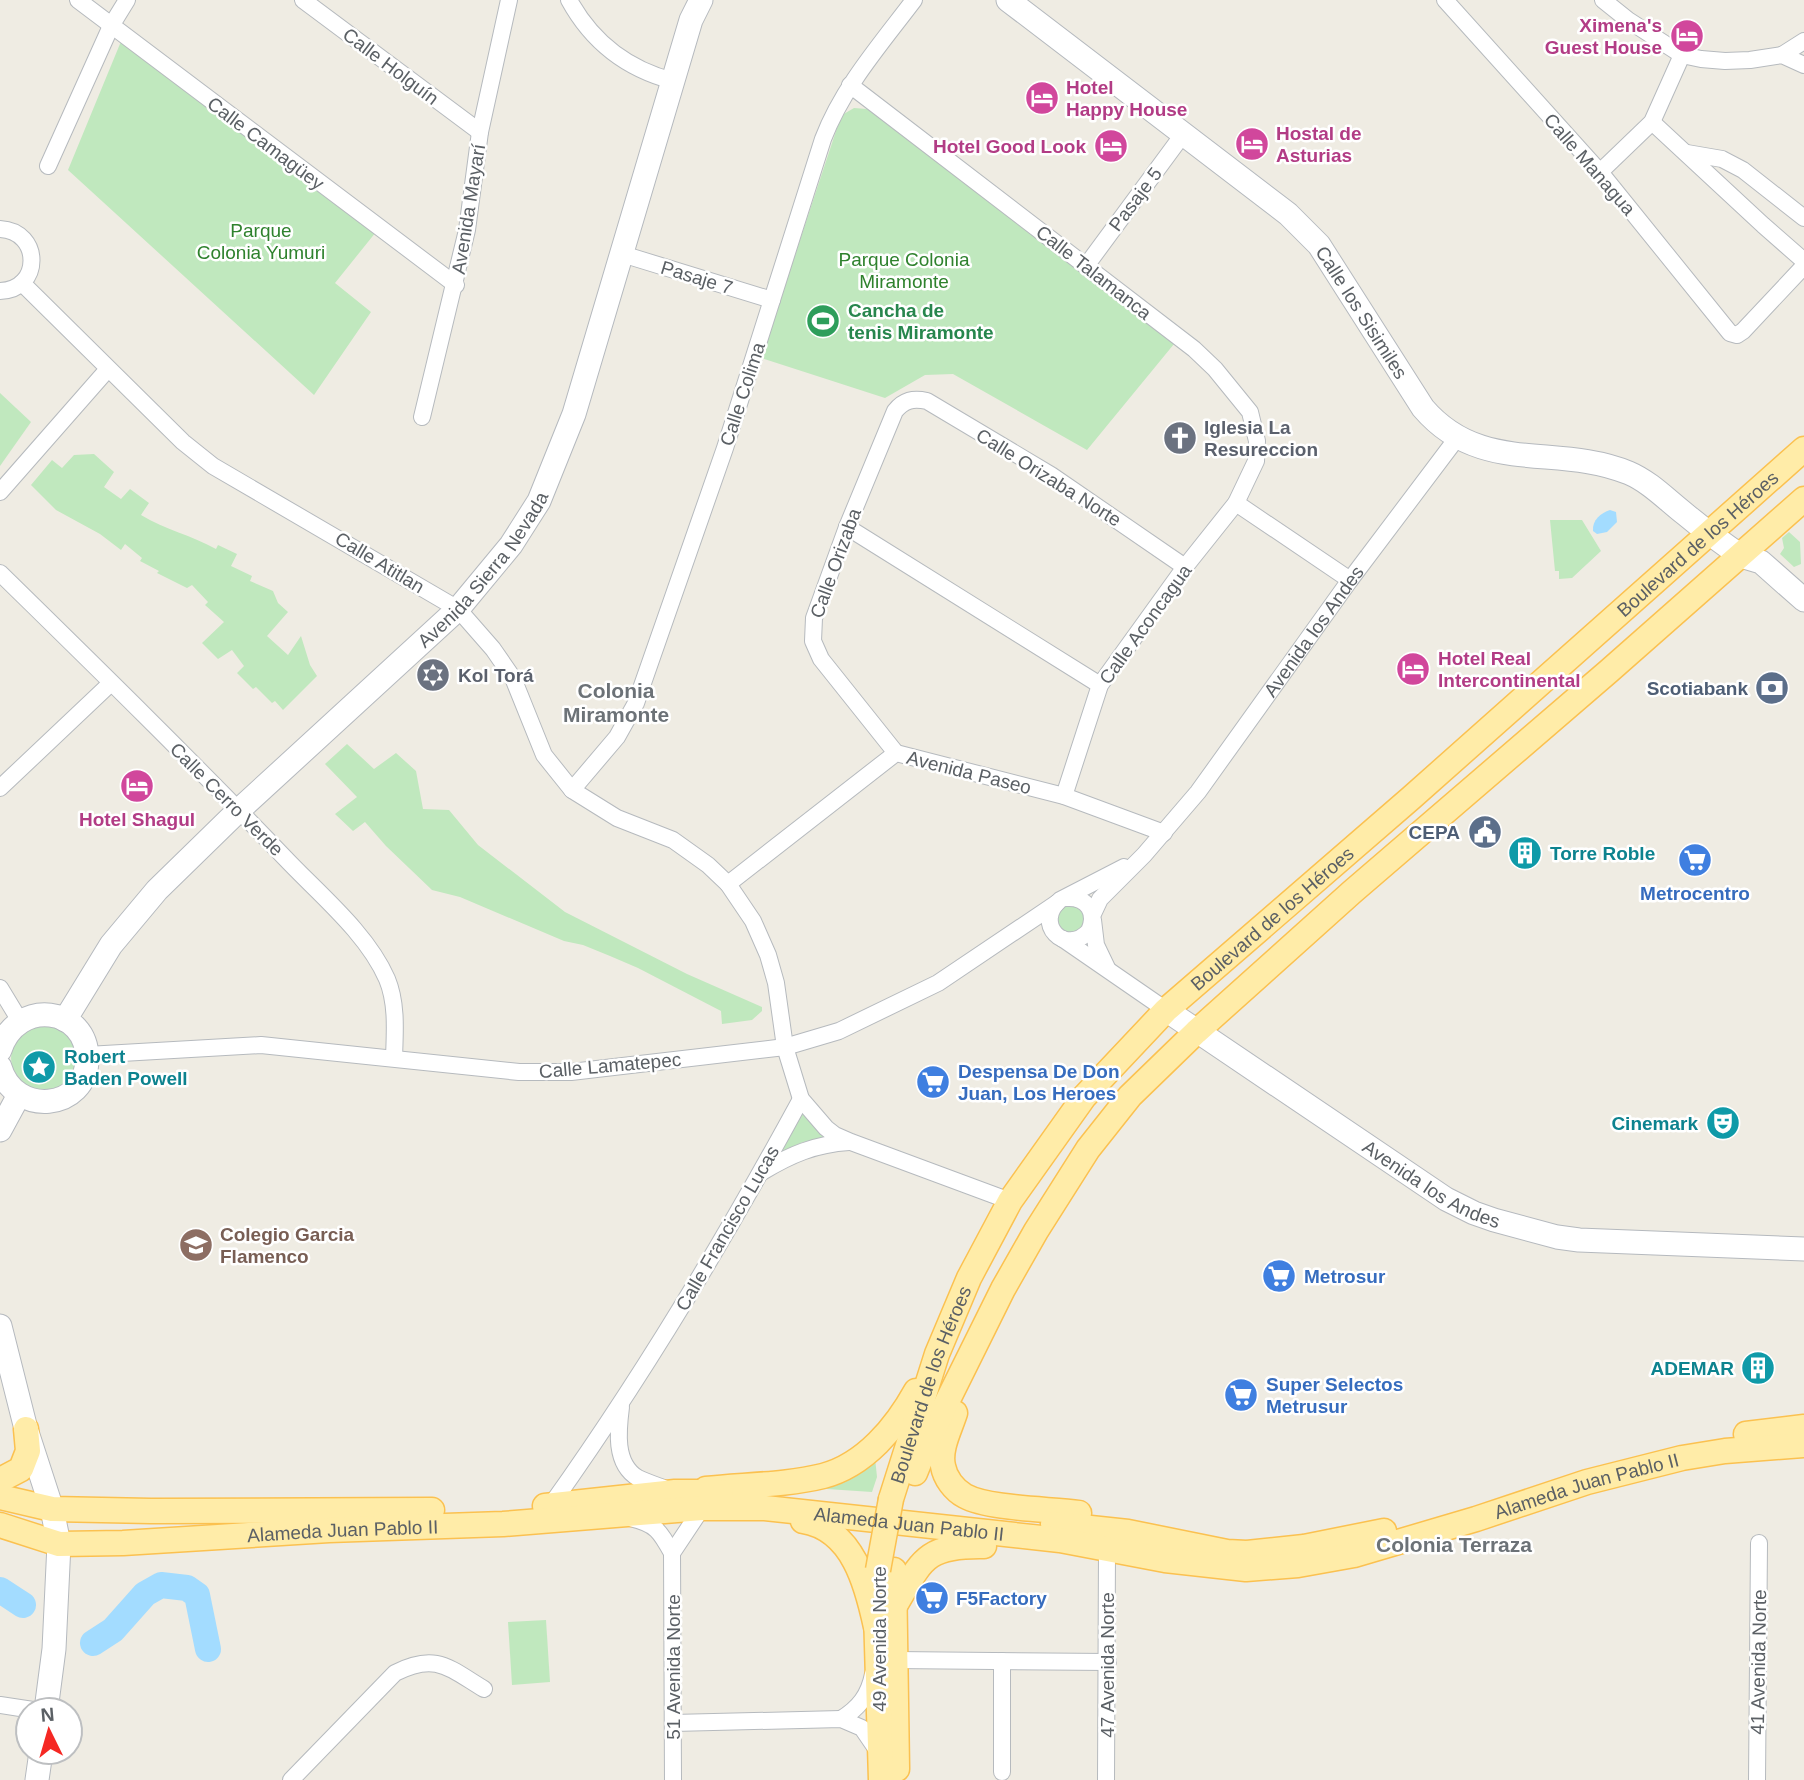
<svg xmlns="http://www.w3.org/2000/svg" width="1804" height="1780" font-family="Arial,sans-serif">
<rect width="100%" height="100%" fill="#efece3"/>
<g fill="#c0e8be">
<path d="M122 39 376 232 335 283 371 312 314 395 68 170Z"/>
<path d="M854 108 867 109 889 121 1174 344 1087 450 953 374 925 375 885 398 761 358 838 125 842 115Z"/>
<path d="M0 393 31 422 0 466Z"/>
<path d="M94 454 114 472 104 487 121 499 130 489 149 503 141 515C166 530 191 535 216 549L218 545 237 554 231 566 252 576 250 581 273 591 278 603 288 612 267 636 288 655 301 636 310 665 317 676 283 710 275 701 272 703 256 687 253 689 237 673 244 666 232 650 218 659 202 643 224 622 205 605 208 602 192 585 187 588 157 573 159 571 140 561 142 558 125 544 121 550 100 534 56 510 31 485 52 460 62 468 74 455Z"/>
<path d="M1550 520H1582L1601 551 1572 578 1559 579V571H1555Z"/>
<path d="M1789 532 1800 542 1801 564 1794 567 1780 554 1784 548 1782 538Z"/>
<path d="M347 744 374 769 396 753 416 771 423 809 449 810 478 845 565 912 687 974 762 1007V1011L752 1020 722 1024 721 1011 638 968 610 956 583 945 564 941 460 897 432 890 386 846 365 822 353 831 335 814 357 797 325 764Z"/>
<path d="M1071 904 1084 911 1083 930 1064 935 1055 920 1061 907Z"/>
<circle cx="44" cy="1058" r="33"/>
<path d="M802 1108 833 1140 803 1142 781 1152Z"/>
<path d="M875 1458 877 1477 872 1492 797 1487Z"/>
<path d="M546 1620 550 1682 512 1685 508 1622Z"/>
</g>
<path fill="#a3dcff" d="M1610 510 1616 512 1617 522 1607 532 1597 534 1593 531C1592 520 1601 513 1610 510Z"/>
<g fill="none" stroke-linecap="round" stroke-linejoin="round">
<g stroke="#a3dcff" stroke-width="26">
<path d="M0 1590 23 1605"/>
<path d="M93 1643 113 1630 145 1594 161 1585 187 1588 197 1595 208 1649"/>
</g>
<g stroke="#b6babe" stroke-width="18">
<g id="street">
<path d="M78 0 456 285"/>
<path d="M303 0 480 132"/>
<path d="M569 0C592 42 627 69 673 81"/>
<path d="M1445 0 1600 172 1730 333 1737 335 1743 331 1804 266"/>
<path d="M1603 0 1628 20 1682 55 1701 59 1725 61 1750 60 1782 55 1804 65"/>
<path d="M1782 55 1804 41"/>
<path d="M850 85 1194 349 1215 369 1250 412 1257 441 1256 461 1236 503 1185 567 1100 685 1064 796"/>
<path d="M1652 122 1763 225 1804 261"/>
<path d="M1687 153 1722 159 1743 170 1804 218"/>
<path d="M48 166 111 26 127 0"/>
<path d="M1600 172 1652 122 1682 55"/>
<path d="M0 229C42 231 42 290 0 291"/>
<path d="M622 254 772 300"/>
<path d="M1086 266 1184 133"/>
<path d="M22 283 183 442 213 466 458 609 493 649 513 678 544 755 572 790 617 818 673 840 708 865 728 884 753 921 768 955 776 983 785 1047 801 1099 826 1128 835 1135 851 1142 1010 1201"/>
<path d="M422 417 467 230 480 132 509 0"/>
<path d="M0 492 108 369"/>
<path d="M1236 503 1350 580"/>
<path d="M847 527 1100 685"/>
<path d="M0 573C96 667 192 761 285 858 319 894 367 933 387 979 397 1003 395 1031 394 1057"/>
<path d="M896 753 821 659 813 641 814 618 847 527 895 411C904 400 913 398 927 401L1051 475 1185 567"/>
<path d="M0 788 111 683"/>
<path d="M572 790 617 737 636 703 725 448 823 139C843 87 880 45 914 0"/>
<path d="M728 884 896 753 1064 796 1164 833"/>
<path d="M1067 898C1088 897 1097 913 1089 931 1065 957 1033 923 1060 900L1124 867"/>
<path id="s1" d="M1092 916 1100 899 1144 855 1198 792 1350 580 1457 438"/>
<path d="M1093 920 1096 945 1107 968"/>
<path d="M1063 939 1166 1010"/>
<path d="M0 988 20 1021"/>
<path d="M87 1055 261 1045 519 1072H571L785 1047 839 1031 938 983 1057 903"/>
<path d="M762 1172C790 1155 815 1144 849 1142"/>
<path d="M621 1407C618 1430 614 1464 638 1478 648 1483 659 1486 669 1490"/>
<path d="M551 1505C643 1376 725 1239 801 1099"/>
<path d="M630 1518C656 1524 660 1531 672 1553L673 1780"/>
<path d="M672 1553 702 1508"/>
<path d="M895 1660 1108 1662"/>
<path d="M0 1705 33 1710"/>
<path d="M841 1719C859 1708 869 1695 873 1674"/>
<path d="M673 1723 841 1719 862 1728 877 1750"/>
<path d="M1002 1772V1661"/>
<path d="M291 1780 395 1673C436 1652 449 1668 484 1689"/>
<path d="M1106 1780 1107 1549"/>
<path d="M1757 1780 1759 1543"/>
</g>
</g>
<g stroke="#b5b9be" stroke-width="25">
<g id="secondary">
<path id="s2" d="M1008 0 1288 214 1319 245 1423 408C1481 476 1557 443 1629 473 1650 482 1667 500 1685 514 1703 529 1722 543 1741 556L1761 562 1804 600"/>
<path id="s3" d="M1166 1010 1446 1199 1474 1213 1494 1220 1557 1237 1579 1240 1804 1249"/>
<path id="s4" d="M65 1020 111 945 157 890 239 810 458 609 511 545 539 501 574 414 691 20 701 0"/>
<path d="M0 1050C17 997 88 1007 87 1059 87 1111 14 1117 0 1067"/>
<path d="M0 1130 19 1095"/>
<path d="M0 1326 26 1429 52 1509 59 1544 54 1649 46 1710"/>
<path d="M37 1780 41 1752"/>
</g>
</g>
<g stroke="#fbc150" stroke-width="27">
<g id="primary">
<path d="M955 1413C950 1429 939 1449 943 1466 945 1478 954 1490 965 1496 989 1509 1050 1509 1079 1513"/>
<path d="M1746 1434 1804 1427"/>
<path d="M915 1473 930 1436 1003 1289 1036 1231 1088 1149 1130 1096 1196 1032 1352 892 1609 671 1804 499"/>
<path d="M0 1480 21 1469 28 1451 26 1429"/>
<path d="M706 1489C743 1485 787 1485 823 1476 865 1465 896 1427 916 1391"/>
<path d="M0 1497 52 1509 151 1511 432 1510"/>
<path id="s5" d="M891 1499 937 1354 969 1278 1010 1201 1084 1097 1166 1010 1411 798 1804 449"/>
<path d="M545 1506 675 1492H721"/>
<path d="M803 1521C853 1529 867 1585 876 1627"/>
<path d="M1053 1524 1128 1532 1227 1552 1247 1553 1304 1547 1384 1531"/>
<path id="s6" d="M0 1525 59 1544 123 1543 329 1530 503 1524 702 1508H765L1060 1540 1165 1560 1246 1569 1298 1565 1354 1555 1476 1519 1587 1482 1682 1458 1725 1451 1804 1445"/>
<path d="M894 1570 897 1769"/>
<path d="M893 1609C922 1561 923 1545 984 1546"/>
<path d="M876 1612 881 1780"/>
</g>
</g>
<use href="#street" stroke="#fff" stroke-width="16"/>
<use href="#secondary" stroke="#fff" stroke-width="23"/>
<use href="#primary" stroke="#ffeca8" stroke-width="24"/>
<g stroke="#fbc150" stroke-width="27" stroke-linecap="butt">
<path id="primary-bridge" d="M878 1570 891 1499"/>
</g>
<use href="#primary-bridge" stroke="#ffeca8" stroke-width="24"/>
</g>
<defs>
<g id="hotel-disc" transform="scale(1.75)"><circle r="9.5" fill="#d1479c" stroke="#fff"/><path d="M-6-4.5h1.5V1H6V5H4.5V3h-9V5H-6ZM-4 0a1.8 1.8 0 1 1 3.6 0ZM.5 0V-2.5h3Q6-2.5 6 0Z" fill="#fff"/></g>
<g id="stadium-disc" transform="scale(1.75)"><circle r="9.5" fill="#2e9e5b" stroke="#fff"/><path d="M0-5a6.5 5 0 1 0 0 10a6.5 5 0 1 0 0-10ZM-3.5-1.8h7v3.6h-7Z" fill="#fff"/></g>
<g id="church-disc" transform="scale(1.75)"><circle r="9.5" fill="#6b7280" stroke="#fff"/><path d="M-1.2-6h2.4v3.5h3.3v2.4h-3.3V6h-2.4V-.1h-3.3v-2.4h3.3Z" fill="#fff"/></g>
<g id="synagogue-disc" transform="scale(1.75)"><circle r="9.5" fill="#6b7280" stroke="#fff"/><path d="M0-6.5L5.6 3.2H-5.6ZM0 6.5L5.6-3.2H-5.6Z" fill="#fff"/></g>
<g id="bank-disc" transform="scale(1.75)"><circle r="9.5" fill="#5c6f8a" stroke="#fff"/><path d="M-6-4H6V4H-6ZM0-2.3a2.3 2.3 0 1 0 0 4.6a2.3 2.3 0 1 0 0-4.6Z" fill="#fff"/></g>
<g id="civic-disc" transform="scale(1.75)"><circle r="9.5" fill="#5c6f8a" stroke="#fff"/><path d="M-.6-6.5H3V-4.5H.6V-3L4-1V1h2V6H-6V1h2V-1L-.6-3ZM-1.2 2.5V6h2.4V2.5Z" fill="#fff"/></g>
<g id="building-disc" transform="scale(1.75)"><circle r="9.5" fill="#0f9aa8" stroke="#fff"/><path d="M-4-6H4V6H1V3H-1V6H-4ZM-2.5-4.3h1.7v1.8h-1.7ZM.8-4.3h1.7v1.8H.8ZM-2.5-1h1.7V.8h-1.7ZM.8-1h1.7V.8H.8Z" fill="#fff"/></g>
<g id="supermarket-disc" transform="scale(1.75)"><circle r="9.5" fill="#3f7fe0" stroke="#fff"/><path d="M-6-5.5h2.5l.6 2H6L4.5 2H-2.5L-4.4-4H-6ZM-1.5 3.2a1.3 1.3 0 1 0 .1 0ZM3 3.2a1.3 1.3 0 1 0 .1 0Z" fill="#fff"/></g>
<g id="sight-disc" transform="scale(1.75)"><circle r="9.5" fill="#0f9aa8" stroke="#fff"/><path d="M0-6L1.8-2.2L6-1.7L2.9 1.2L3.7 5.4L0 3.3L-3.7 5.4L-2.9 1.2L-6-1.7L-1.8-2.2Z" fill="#fff"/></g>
<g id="theatre-disc" transform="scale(1.75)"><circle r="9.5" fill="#0f9aa8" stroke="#fff"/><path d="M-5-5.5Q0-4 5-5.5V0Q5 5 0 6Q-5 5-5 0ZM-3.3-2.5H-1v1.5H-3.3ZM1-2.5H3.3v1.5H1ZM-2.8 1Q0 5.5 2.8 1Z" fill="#fff"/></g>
<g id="school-disc" transform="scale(1.75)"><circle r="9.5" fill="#8d6e63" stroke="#fff"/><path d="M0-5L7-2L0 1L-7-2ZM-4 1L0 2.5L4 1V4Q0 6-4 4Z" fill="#fff"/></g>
</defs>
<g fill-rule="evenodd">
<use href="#hotel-disc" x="1687" y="36"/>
<use href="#hotel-disc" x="1042" y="98"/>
<use href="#hotel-disc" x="1252" y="144"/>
<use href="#hotel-disc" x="1111" y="146"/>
<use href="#stadium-disc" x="823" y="321"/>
<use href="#church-disc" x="1180" y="438"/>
<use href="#hotel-disc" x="1413" y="669"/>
<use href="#synagogue-disc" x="433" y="675"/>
<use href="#bank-disc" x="1772" y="688"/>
<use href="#hotel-disc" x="137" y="786"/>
<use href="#civic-disc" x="1485" y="832"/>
<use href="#building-disc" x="1525" y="853"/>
<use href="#supermarket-disc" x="1695" y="860"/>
<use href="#sight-disc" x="39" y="1067"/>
<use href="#supermarket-disc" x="933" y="1082"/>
<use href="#theatre-disc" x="1723" y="1123"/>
<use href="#school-disc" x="196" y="1245"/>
<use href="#supermarket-disc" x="1279" y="1276"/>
<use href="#building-disc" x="1758" y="1368"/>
<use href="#supermarket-disc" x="1241" y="1395"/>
<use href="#supermarket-disc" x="932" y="1598"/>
</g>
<g text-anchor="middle" stroke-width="5" stroke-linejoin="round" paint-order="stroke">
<g font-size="19" font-weight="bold" fill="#b23c85" stroke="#fff" text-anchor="start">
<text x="1662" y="32" text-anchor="end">Ximena's<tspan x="1662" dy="22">Guest House</tspan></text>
<text x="1066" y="94">Hotel<tspan x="1066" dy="22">Happy House</tspan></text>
<text x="1276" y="140">Hostal de<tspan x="1276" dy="22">Asturias</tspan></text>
<text x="1086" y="153" text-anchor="end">Hotel Good Look</text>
<text x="1438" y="665">Hotel Real<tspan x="1438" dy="22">Intercontinental</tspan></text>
<text x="137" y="826" text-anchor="middle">Hotel Shagul</text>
</g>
<g font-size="19" fill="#5b6065" stroke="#fff">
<text transform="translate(391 66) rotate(37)" y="7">Calle Holguín</text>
<text transform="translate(266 143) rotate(37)" y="7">Calle Camagüey</text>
<text transform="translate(1590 164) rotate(49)" y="7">Calle Managua</text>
<text transform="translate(1135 199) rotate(-53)" y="7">Pasaje 5</text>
<text transform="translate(468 209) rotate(-81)" y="7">Avenida Mayarí</text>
<text transform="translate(1094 272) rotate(38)" y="7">Calle Talamanca</text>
<text transform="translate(697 277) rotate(17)" y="7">Pasaje 7</text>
<text dy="7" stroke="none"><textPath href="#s2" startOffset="476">Calle los Sisimiles</textPath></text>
<text transform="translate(742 394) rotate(-72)" y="7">Calle Colima</text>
<text transform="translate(1049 477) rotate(32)" y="7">Calle Orizaba Norte</text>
<text dy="7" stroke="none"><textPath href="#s5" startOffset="1276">Boulevard de los Héroes</textPath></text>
<text transform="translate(380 562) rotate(31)" y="7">Calle Atitlan</text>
<text transform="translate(835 563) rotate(-70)" y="7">Calle Orizaba</text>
<text dy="7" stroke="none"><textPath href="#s4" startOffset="618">Avenida Sierra Nevada</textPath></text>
<text transform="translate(1145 624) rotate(-54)" y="7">Calle Aconcagua</text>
<text dy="7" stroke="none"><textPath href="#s1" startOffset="362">Avenida los Andes</textPath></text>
<text transform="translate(969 772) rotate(14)" y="7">Avenida Paseo</text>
<text transform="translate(227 799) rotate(45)" y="7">Calle Cerro Verde</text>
<text dy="7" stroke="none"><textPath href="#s5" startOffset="709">Boulevard de los Héroes</textPath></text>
<text transform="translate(610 1065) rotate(-5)" y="7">Calle Lamatepec</text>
<text dy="7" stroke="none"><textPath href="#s3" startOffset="318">Avenida los Andes</textPath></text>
<text transform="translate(727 1228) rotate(-60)" y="7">Calle Francisco Lucas</text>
<text dy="7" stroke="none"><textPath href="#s5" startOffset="121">Boulevard de los Héroes</textPath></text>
<text dy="7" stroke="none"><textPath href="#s6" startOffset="1606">Alameda Juan Pablo II</textPath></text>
<text dy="7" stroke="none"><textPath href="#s6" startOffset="914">Alameda Juan Pablo II</textPath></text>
<text dy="7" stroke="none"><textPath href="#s6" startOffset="346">Alameda Juan Pablo II</textPath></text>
<text transform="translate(879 1639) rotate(-90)" y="7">49 Avenida Norte</text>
<text transform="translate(1758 1662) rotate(-89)" y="7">41 Avenida Norte</text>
<text transform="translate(1107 1665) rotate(-90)" y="7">47 Avenida Norte</text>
<text transform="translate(673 1667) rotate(-90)" y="7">51 Avenida Norte</text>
</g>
<g font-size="19" fill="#2f822e" stroke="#fff">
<text x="261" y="237">Parque<tspan x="261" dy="22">Colonia Yumuri</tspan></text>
<text x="904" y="266">Parque Colonia<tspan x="904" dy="22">Miramonte</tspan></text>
</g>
<g font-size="19" font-weight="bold" fill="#27864d" stroke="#fff" text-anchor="start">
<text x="848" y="317">Cancha de<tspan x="848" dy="22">tenis Miramonte</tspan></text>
</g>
<g font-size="19" font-weight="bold" fill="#5b616d" stroke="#fff" text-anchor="start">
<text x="1204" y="434">Iglesia La<tspan x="1204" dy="22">Resureccion</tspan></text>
<text x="458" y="682">Kol Torá</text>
</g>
<g font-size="19" font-weight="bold" fill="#4e5e75" stroke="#fff" text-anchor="end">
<text x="1748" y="695">Scotiabank</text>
<text x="1460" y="839">CEPA</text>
</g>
<g font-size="19" font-weight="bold" fill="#0d838f" stroke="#fff" text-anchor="start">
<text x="1550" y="860">Torre Roble</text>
<text x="64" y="1063">Robert<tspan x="64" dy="22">Baden Powell</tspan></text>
<text x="1698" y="1130" text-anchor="end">Cinemark</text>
<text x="1734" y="1375" text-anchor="end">ADEMAR</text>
</g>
<g font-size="19" font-weight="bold" fill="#366cbe" stroke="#fff" text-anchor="start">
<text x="1695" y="900" text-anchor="middle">Metrocentro</text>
<text x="958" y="1078">Despensa De Don<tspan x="958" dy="22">Juan, Los Heroes</tspan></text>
<text x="1304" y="1283">Metrosur</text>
<text x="1266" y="1391">Super Selectos<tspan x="1266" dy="22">Metrusur</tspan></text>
<text x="956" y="1605">F5Factory</text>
</g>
<g font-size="19" font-weight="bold" fill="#785e54" stroke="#fff" text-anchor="start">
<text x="220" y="1241">Colegio Garcia<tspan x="220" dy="22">Flamenco</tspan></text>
</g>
<g font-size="21" font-weight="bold" fill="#6c7277" stroke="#fff">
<text x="616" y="698">Colonia<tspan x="616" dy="24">Miramonte</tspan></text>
<text x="1454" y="1552">Colonia Terraza</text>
</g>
</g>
<g transform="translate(49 1731) rotate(355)"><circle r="33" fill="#ffffff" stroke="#bdbfc1" stroke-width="2"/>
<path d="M0-5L12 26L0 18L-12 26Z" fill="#f52823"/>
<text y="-10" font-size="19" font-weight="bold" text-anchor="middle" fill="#5b6065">N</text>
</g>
</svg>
